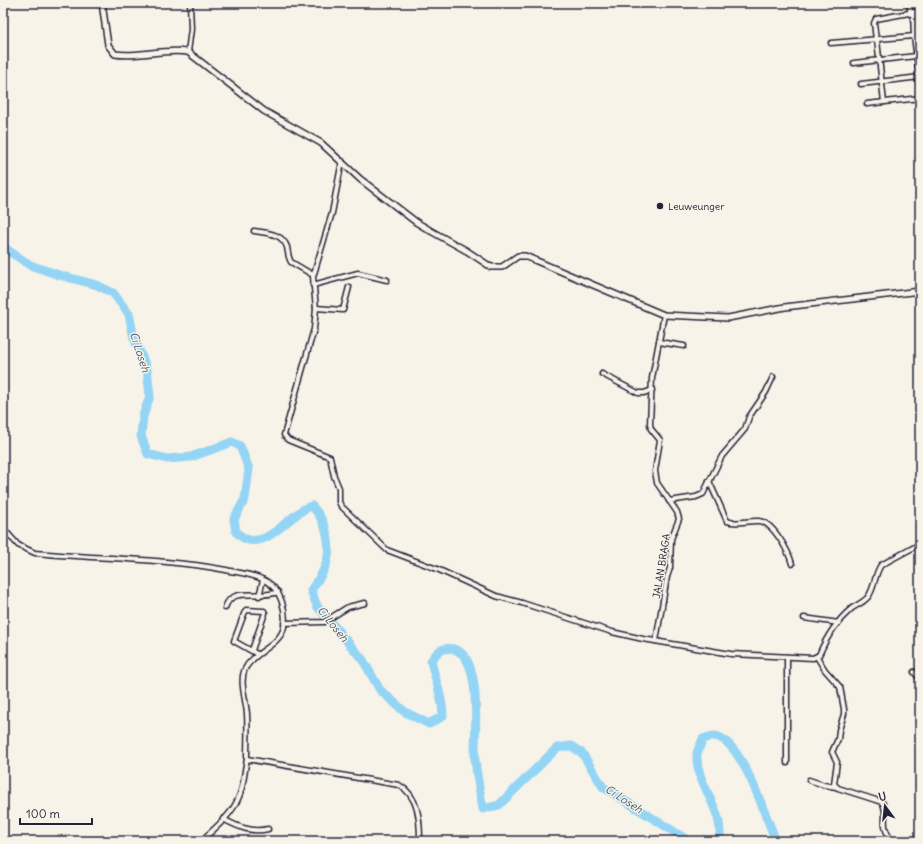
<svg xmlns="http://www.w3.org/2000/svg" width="923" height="844" font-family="Delius,sans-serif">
<rect width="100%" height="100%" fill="#f7f3e8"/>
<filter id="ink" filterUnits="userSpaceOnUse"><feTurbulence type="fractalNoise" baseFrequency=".025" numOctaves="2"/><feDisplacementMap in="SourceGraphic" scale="8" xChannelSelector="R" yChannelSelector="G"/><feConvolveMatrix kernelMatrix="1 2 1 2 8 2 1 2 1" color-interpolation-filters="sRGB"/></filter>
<g filter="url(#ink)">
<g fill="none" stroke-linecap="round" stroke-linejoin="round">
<g stroke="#94d5f5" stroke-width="9">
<path d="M3 247 30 265 59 275 97 285 113 293 129 314 134 338 147 369 150 396 143 416 141 436 148 454 167 459 191 457 232 442 240 446 249 469 245 499 234 519 236 532C239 534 243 538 246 539 269 549 292 510 312 506 328 523 334 551 323 571 320 578 315 584 311 590L317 606 363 660 380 690 405 712 429 724 443 716C443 697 435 680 431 661 437 652 441 647 453 649 484 655 474 736 475 760 477 776 480 793 483 809L499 805 557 748 571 746 582 753 603 787 689 841"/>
<path d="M719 841C726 811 695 784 697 754 698 749 701 744 703 739 706 738 711 736 715 736 742 740 766 818 776 841"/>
</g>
<g stroke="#22223b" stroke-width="7">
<g id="minor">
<path d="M910 14V3"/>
<path d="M914 36 920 83"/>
<path d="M876 40 874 23 876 19 920 11"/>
<path d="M877 40 884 102"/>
<path d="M831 43 914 36 913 13"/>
<path d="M188 52 191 29 190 3"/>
<path d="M854 63 916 56"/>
<path d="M861 84 920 77"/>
<path d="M867 104 920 98"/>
<path d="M342 161 332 213 313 277 316 309 314 329 284 435 288 440 330 457 334 476 339 488V502L341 506 387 550 437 569 496 596 522 603 612 632 643 639 731 654 813 658 819 655C826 638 837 621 851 609 856 605 863 603 868 597 875 588 874 575 881 565L920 544"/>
<path d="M254 231C267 233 282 233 287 247 288 252 288 257 291 262L313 275"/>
<path d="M313 285 358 273 387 280"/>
<path d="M316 308 343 310 349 287"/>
<path d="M659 342 684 346"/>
<path d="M602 374 638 393H644L652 390"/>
<path d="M709 481 727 521C737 525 748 520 759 521 773 522 789 552 792 564"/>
<path d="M669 501 696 497 703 494 722 456 745 429 749 417 766 392 773 377"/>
<path d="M3 528 18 545 35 553C99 559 163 558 226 570 239 573 254 574 266 581 281 590 287 611 284 627 280 646 253 652 245 669 239 681 246 700 247 714 248 729 247 744 247 759"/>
<path d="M259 596 263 580"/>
<path d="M225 608C232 585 258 600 278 592"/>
<path d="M804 618 839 623"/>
<path d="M284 623 324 622 348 607 365 603"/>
<path d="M656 641 667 577 670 568 671 539 679 519 677 512 657 483 655 471 660 440 651 429 650 424 652 378 664 315"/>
<path d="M252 650 265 613 264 611 246 610 244 614 234 641 257 654"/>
<path d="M817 657 825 670 840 687 844 709V714L839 730 838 739 832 752 837 762 834 784 838 788 882 802C890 815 878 823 892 841"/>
<path d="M914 672 920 679"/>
<path d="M787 763V657"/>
<path d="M809 780 824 785 836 787"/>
<path d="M223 819C238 827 252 833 268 829"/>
<path d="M201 841C214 829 231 816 238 799 244 787 244 772 247 759L399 785C419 796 420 821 420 841"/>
</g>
</g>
<g stroke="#22223b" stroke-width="8">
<path id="tertiary" d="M102 3 108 45 115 54C139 58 163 48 188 52L264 111 321 143 360 179 416 222 431 231 467 251 491 267H502L518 256H525L664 315 728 318 785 307 920 291"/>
</g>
<use href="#minor" stroke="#f7f3e8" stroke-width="4"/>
<use href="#tertiary" stroke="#f7f3e8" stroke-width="5"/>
</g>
</g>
<circle fill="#22223b" stroke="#f7f3e8" stroke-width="1.5" cx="660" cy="206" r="4"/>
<g text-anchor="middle" stroke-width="3" stroke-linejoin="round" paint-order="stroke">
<g font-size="10" fill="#22223b" stroke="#f7f3e8" text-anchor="start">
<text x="668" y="210">Leuweunger</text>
</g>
<g font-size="10" fill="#22223b" stroke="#f7f3e8">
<text transform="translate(661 566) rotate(-81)" y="4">JALAN BRAGA</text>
</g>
<g font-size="11" font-style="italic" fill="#445873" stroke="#f7f3e8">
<text transform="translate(140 352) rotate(72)" y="4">Ci Loseh</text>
<text transform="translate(333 624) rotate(51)" y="4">Ci Loseh</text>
<text transform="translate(624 799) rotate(33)" y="4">Ci Loseh</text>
</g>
</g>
<rect width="923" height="844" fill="none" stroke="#f7f3e8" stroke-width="16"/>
<rect x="8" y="8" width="907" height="828" fill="none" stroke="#22223b" stroke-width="1.5" filter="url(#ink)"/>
<g transform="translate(885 806) rotate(345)" stroke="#f7f3e8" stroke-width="3" paint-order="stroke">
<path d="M0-3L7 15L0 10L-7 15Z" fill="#22223b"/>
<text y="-6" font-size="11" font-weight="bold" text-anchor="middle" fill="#22223b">U</text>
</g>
<path d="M20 818v6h72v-6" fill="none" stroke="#22223b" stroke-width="2"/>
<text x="26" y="818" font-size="12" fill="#22223b" stroke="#f7f3e8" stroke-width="3" paint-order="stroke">100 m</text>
</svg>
